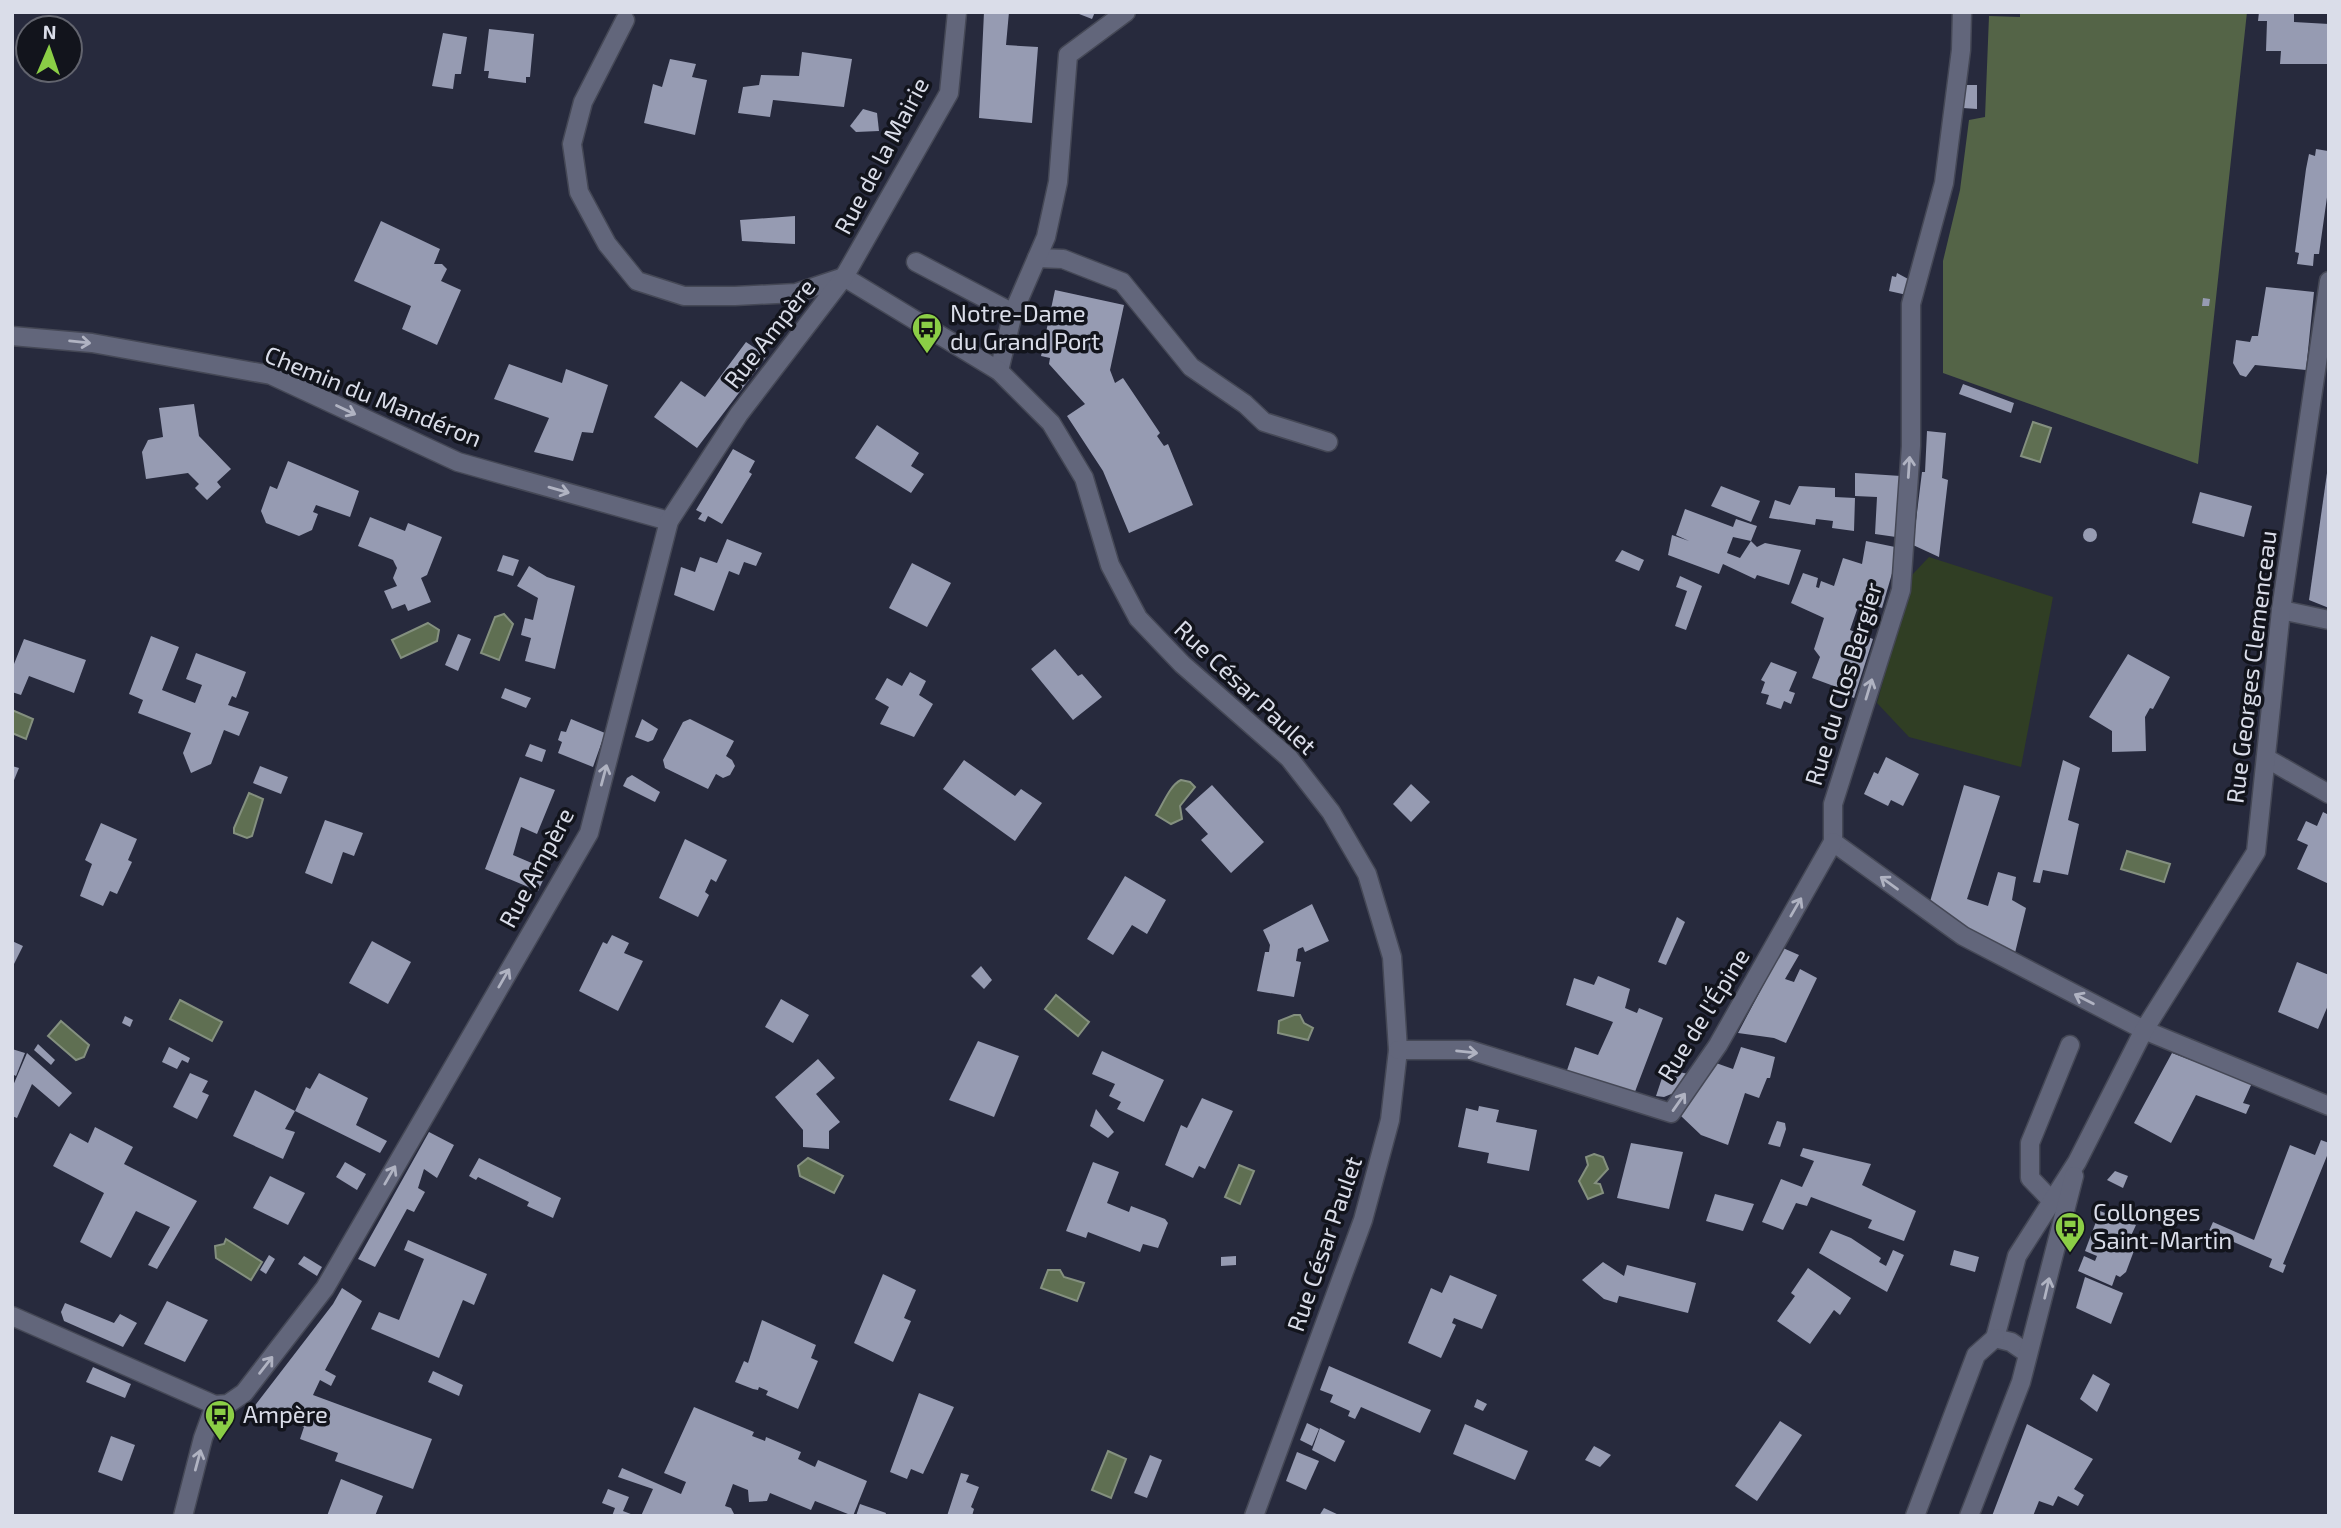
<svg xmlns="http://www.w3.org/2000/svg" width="2341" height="1528" font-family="'Exo 2',sans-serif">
<rect width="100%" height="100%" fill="#272a3d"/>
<path fill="#303e24" d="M1929 557 2053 597 2021 767 1909 737 1877 703 1912 575Z"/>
<path fill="#546447" d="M2020 12H2247L2198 464 1943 373V261L1960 190 1969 120 1985 117 1989 16 2020 17Z"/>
<g fill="#5f6f52" stroke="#84907f" stroke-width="2">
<path d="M2033 422 2051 428 2040 462 2021 456Z"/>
<path d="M504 614 513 624 499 660 481 653 495 617Z"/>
<path d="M428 623 439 630 437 641 401 658 392 640Z"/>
<path d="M12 710 33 719 26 739 12 733Z"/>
<path d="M1181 780 1190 782 1195 787 1180 806 1182 819 1171 824 1156 815C1163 804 1170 785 1181 780Z"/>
<path d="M249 793 263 799 252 836 247 838 234 833V828Z"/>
<path d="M2127 851 2170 864 2164 882 2121 869Z"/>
<path d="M1056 995 1089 1022 1078 1036 1045 1009Z"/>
<path d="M180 1000 222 1022 212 1041 170 1019Z"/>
<path d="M1294 1015H1300L1304 1023 1313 1028 1308 1040 1278 1033 1279 1021Z"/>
<path d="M61 1021 89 1045 84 1057 76 1060 48 1036Z"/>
<path d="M1594 1154 1603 1157 1608 1169 1595 1183 1600 1184 1603 1193 1588 1199 1579 1181 1588 1165 1586 1157Z"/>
<path d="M808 1158 843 1176 834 1193 800 1176 798 1166Z"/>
<path d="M1239 1165 1254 1171 1240 1204 1225 1197Z"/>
<path d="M226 1239 262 1262 251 1280 216 1258 215 1246 224 1244Z"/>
<path d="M1048 1270H1060L1064 1277 1084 1283 1077 1301 1041 1288Z"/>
<path d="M1108 1451 1126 1459 1111 1498 1092 1490Z"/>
</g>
<g fill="#969bb2">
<path d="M984 12H1009L1006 45 1038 47 1032 123 979 118Z"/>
<path d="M1074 12H1095L1092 19Z"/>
<path d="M2259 12H2294V22L2329 24V64H2280L2281 51H2266L2267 21H2258Z"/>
<path d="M489 29 534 34 530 77H526V83L488 78 489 71H484Z"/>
<path d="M443 33 467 37 461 74H455L453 89 432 86Z"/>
<path d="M802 52 852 59 844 107 773 100 770 117 738 113 743 87 759 85 761 75 799 76Z"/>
<path d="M670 59 696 64 692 77 707 80 695 135 644 123 653 84 662 87Z"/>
<path d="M1965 85H1977V109L1963 108Z"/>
<path d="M863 109 877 113 879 131 856 132 850 126Z"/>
<path d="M2316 149 2328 151 2329 183 2319 254H2314L2313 266 2297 264 2299 253 2295 252 2306 169 2309 154 2315 156Z"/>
<path d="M795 216V244L742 241 740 220Z"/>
<path d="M381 221 440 249 434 264H442L447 269 441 281 461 290 437 345 402 329 411 306 354 281Z"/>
<path d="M1897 273 1910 280 1907 295 1889 291 1892 276 1896 277Z"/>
<path d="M2266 287 2314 292 2306 370 2255 365 2246 377 2240 375 2233 363 2236 340 2250 342 2252 336H2258Z"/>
<path d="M1055 290 1124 305 1110 370 1115 383 1123 378 1160 433 1157 436 1164 446 1168 444 1193 505 1129 533 1103 471 1067 416 1085 404 1049 364 1050 358 1041 356Z"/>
<path d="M2203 298 2210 299 2209 306H2202Z"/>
<path d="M746 342 767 356 697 448 654 417 681 381 705 397Z"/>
<path d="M509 364 562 383 566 369 608 385 593 433 582 432 573 461 534 452 549 418 494 399Z"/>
<path d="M1963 384 2014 403 2011 413 1959 394Z"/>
<path d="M194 404 199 436 231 469 217 482 221 487 207 500 195 488 199 484 188 473 146 479 142 452 148 440 163 437 159 408Z"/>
<path d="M877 425 919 453 911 466 924 474 911 493 855 458Z"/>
<path d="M1927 431 1946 433 1942 478 1948 480 1939 557 1913 545 1922 472H1925Z"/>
<path d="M733 449 755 461 749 472 752 474 722 524 708 516 705 522 698 519 702 513 696 510Z"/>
<path d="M288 461 359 491 350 517 316 505 313 512 318 514 312 530 299 536 266 523 261 511 270 486 277 489Z"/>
<path d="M1855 473 1901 476 1896 537 1875 534 1877 497 1855 496Z"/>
<path d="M2327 473H2329V608L2309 600Z"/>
<path d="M1721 486 1760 501 1751 522 1711 506Z"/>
<path d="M1799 486 1835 488V497L1855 498 1854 531 1832 528 1833 521 1816 519 1815 525 1769 518 1775 500 1790 505Z"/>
<path d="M2200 492 2252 506 2244 537 2192 523Z"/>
<path d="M1685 509 1733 527 1736 519 1757 526 1751 541 1733 537 1727 553 1740 558 1751 541 1757 547 1765 543 1801 550 1789 585 1757 575 1755 579 1723 564 1719 574 1668 555 1672 535 1689 541 1676 535Z"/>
<path d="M370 517 405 531 408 523 442 537 427 575 421 578 431 602 408 611 405 604 392 609 384 591 397 586 393 578 397 568 393 560 358 546Z"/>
<circle cx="2090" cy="535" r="7"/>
<path d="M727 539 762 553 756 566 744 562 739 575 729 571 714 611 674 595 681 567 695 572 700 557 717 563Z"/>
<path d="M1866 541 1895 547 1893 570 1882 608 1860 601 1850 630 1873 639 1854 698 1849 696 1850 692 1812 678 1820 657 1814 649 1824 618 1791 603 1803 573 1818 578 1816 587 1819 588 1821 581 1834 586 1843 558 1862 564Z"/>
<path d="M1622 550 1644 560 1639 571 1615 561Z"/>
<path d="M503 555 519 560 513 576 497 571Z"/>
<path d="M912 563 951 583 927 627 889 608Z"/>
<path d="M529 566 547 577 575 586 555 669 525 661 531 638 521 635 525 618 533 620 538 598 517 586Z"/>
<path d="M1680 576 1702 586 1686 630 1675 626 1687 591 1676 587Z"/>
<path d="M458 634 471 639 458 671 445 665Z"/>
<path d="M151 636 179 647 162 690 195 703 202 685 186 679 196 653 246 672 236 698 232 696 228 705 249 712 239 736 224 730 211 764 191 773 183 753 191 733 138 713 143 700 129 694Z"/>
<path d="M24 639 86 660 74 693 29 676 21 695 12 692V669Z"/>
<path d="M1055 649 1078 676 1082 674 1102 697 1073 720 1031 669Z"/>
<path d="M2128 654 2170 677 2153 709 2150 708 2145 717 2146 751 2112 752V731L2089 717Z"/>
<path d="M1771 662 1797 672 1789 691 1795 693 1791 704 1784 701 1781 709 1766 704 1769 695 1761 693 1765 682 1761 680Z"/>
<path d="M910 672 926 681 919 695 933 704 914 737 880 724 889 707 875 699 887 678 902 686Z"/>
<path d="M505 688 531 698 526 708 501 698Z"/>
<path d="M571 719 605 733 593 767 558 753 562 742 558 740 561 731 566 732Z"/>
<path d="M642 719 658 729 653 740 648 742 635 737Z"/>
<path d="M690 719 734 741 726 756 732 760 735 766 730 775 723 778 716 774 708 789 665 768 663 760 683 722Z"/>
<path d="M530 744 546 750 542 762 525 756Z"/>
<path d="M1886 757 1919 774 1903 806 1891 800 1888 806 1864 794 1874 772 1878 774Z"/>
<path d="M964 760 1015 796 1021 789 1042 803 1015 841 943 789Z"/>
<path d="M2063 760 2080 768 2068 820 2079 824 2068 875 2043 870 2040 883 2033 882Z"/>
<path d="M12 766 19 768 12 785Z"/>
<path d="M260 766 288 777 281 794 253 783Z"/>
<path d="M632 775 660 792 655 802 623 786 627 778Z"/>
<path d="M520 777 555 790 537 834 521 827 513 855 548 870 538 891 485 869Z"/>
<path d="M1411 784 1430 802 1411 822 1393 804Z"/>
<path d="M1212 785 1264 842 1231 873 1201 840 1208 834 1185 809Z"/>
<path d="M1964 785 2000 796 1967 899 1988 906 1998 872 2016 877 2012 900 2026 908 2014 957 1929 905Z"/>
<path d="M2323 812 2329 815V884L2297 869 2308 845 2297 840 2306 821 2317 826Z"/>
<path d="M325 820 363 833 354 856 343 852 332 884 305 873Z"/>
<path d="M101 823 137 839 128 860 132 862 117 894 110 891 103 906 80 896 92 864 85 860Z"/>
<path d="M685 839 727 860 716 882 711 879 705 892 709 895 698 917 659 898Z"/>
<path d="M1125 876 1166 900 1147 934 1132 925 1113 955 1087 939Z"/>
<path d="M1312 904 1329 941 1305 952 1303 947 1298 949 1296 961 1301 962 1294 997 1257 991 1265 952H1269L1270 945 1263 930Z"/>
<path d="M1677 917 1685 922 1666 965 1658 962Z"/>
<path d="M612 935 629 943 624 953 643 961 618 1011 579 991 603 942 607 944Z"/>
<path d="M12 941 23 946 14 964 12 963Z"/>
<path d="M372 941 411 962 388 1004 349 983Z"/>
<path d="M1783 948 1799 955 1785 979 1794 982 1800 969 1817 978 1786 1043 1774 1038 1738 1033Z"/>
<path d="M2297 962 2329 975V1003L2318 1029 2278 1012Z"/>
<path d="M981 966 992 980 984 989 971 976Z"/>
<path d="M1598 976 1630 989 1625 1008 1637 1013 1639 1008 1663 1018 1633 1097 1565 1076 1575 1047 1598 1055 1613 1022 1566 1005 1574 978 1594 985Z"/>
<path d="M781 999 809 1015 793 1043 765 1027Z"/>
<path d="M125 1016 133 1020 130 1027 122 1023Z"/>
<path d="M978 1041 1019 1056 994 1117 949 1100Z"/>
<path d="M38 1044 55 1060 51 1065 34 1050Z"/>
<path d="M169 1047 190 1058 188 1063 182 1060 177 1069 162 1062Z"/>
<path d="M1741 1047 1775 1057 1770 1078H1767L1759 1098 1745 1093 1728 1145 1701 1135 1681 1116 1716 1063 1733 1069Z"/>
<path d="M12 1049 25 1053 16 1076 12 1074Z"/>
<path d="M1102 1051 1164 1080 1144 1122 1117 1109 1121 1102 1109 1096 1115 1084 1092 1074Z"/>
<path d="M27 1053 72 1093 59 1107 32 1084 17 1118 12 1116V1088Z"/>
<path d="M2172 1053 2252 1083 2243 1103 2250 1105 2246 1114 2196 1095 2171 1143 2134 1123Z"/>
<path d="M818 1059 835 1078 816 1094 840 1122 829 1131V1149L803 1147V1130L775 1097Z"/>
<path d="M1665 1069 1693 1075 1681 1090 1664 1097 1656 1096Z"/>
<path d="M190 1073 208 1081 202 1092 209 1095 197 1119 173 1107Z"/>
<path d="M319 1073 368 1098 356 1125 387 1141 380 1153 295 1111 306 1087 310 1089Z"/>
<path d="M255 1090 295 1111 285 1129 295 1132 283 1159 233 1136Z"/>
<path d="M1202 1098 1233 1111 1205 1169 1199 1166 1193 1178 1165 1165 1181 1125 1187 1128Z"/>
<path d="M1479 1106 1499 1110 1496 1122 1537 1130 1529 1171 1487 1163 1489 1153 1458 1147 1466 1108 1478 1111Z"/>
<path d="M1096 1109 1114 1132 1108 1138 1090 1126Z"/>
<path d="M1777 1121 1785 1123 1786 1129 1780 1147 1768 1144Z"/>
<path d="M95 1127 133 1147 124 1164 197 1201 157 1269 148 1265 170 1227 136 1211 111 1258 80 1242 104 1193 53 1166 70 1133 88 1143Z"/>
<path d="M429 1132 454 1145 437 1178 424 1169 418 1188 425 1192 414 1212 407 1209 375 1267 358 1259Z"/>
<path d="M2321 1140 2329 1143V1151L2283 1264 2286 1265 2283 1273 2269 1267 2272 1259 2209 1231 2213 1222 2254 1240 2290 1145 2315 1155Z"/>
<path d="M1631 1143 1683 1152 1669 1209 1617 1198Z"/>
<path d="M1803 1148 1871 1164 1862 1185 1916 1211 1904 1241 1868 1228 1872 1220 1811 1197 1807 1206 1796 1203 1783 1230 1762 1222 1781 1179 1802 1187 1814 1161 1800 1156Z"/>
<path d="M479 1158 561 1198 553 1218 527 1206 529 1202 478 1177 476 1180 469 1176Z"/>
<path d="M345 1162 366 1174 357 1190 336 1177Z"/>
<path d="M1093 1162 1119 1172 1107 1203 1129 1212 1131 1206 1165 1219 1168 1223 1158 1248 1143 1244 1140 1252 1088 1232 1086 1238 1066 1231Z"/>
<path d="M2115 1171 2128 1176 2123 1188 2107 1180Z"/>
<path d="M270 1176 305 1193 288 1225 253 1208Z"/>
<path d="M1715 1194 1754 1204 1743 1231 1706 1221Z"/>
<path d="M2100 1211 2136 1225 2129 1240 2134 1242 2135 1248 2126 1272 2120 1277 2116 1275 2112 1286 2078 1271 2084 1256 2095 1261 2097 1256 2085 1251Z"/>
<path d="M1831 1230 1851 1238 1881 1258 1879 1262 1886 1266 1893 1250 1904 1255 1887 1292 1819 1253Z"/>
<path d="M408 1240 487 1274 474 1305 463 1300 439 1358 371 1329 379 1312 399 1320 424 1259 404 1250Z"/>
<path d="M1954 1250 1979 1257 1975 1272 1950 1265Z"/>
<path d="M269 1255 275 1259 266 1274 260 1270Z"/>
<path d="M304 1256 322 1267 317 1276 298 1264Z"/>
<path d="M1236 1256V1265L1221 1266V1257Z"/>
<path d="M1603 1262 1624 1276 1627 1265 1696 1283 1688 1313 1619 1296 1617 1303 1604 1299 1582 1280Z"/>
<path d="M1808 1268 1851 1298 1840 1315 1834 1310 1810 1344 1777 1321 1795 1296 1791 1293Z"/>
<path d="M883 1274 916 1290 904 1318 911 1321 893 1362 854 1343Z"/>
<path d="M1450 1275 1497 1295 1482 1329 1454 1318 1452 1323 1456 1325 1441 1358 1408 1343 1431 1288 1442 1293Z"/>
<path d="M2085 1277 2123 1293 2111 1324 2076 1308Z"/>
<path d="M342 1288 362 1301 325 1370 336 1376 331 1386 320 1380 313 1395 432 1439 413 1489 335 1461 338 1453 300 1439 304 1427 253 1408 333 1304Z"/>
<path d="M167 1301 208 1320 185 1362 144 1344Z"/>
<path d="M65 1303 114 1323 120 1314 137 1323 123 1347 64 1321 61 1312Z"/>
<path d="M762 1320 816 1345 811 1358 818 1361 798 1409 766 1395 768 1391 759 1387 758 1390 753 1389 735 1382 744 1361 748 1363Z"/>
<path d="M1329 1366 1431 1410 1420 1433 1361 1407 1355 1419 1348 1416 1350 1411 1330 1402 1333 1395 1320 1390Z"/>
<path d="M93 1367 131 1384 125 1398 86 1382Z"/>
<path d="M433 1371 463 1385 459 1396 428 1382Z"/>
<path d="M2093 1374 2110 1384 2097 1412 2080 1399Z"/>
<path d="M919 1393 954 1407 923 1474 911 1469 907 1479 890 1472Z"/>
<path d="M1477 1399 1487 1404 1483 1411 1474 1407Z"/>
<path d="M694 1407 754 1432 752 1436 765 1441 766 1437 801 1452 798 1459 815 1467 818 1460 867 1481 853 1516 815 1501 811 1510 770 1493 767 1501 749 1502 748 1490 733 1484 725 1506 731 1508 735 1516H641L653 1489 618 1477 622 1468 681 1494 686 1482 664 1473Z"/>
<path d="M1780 1421 1802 1435 1757 1501 1735 1486Z"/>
<path d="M1307 1423 1319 1429 1312 1446 1300 1440Z"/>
<path d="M1465 1424 1528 1451 1515 1480 1453 1454Z"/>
<path d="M2027 1424 2093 1459 2074 1489 2084 1495 2078 1506 2058 1496 2053 1506 2039 1501 2033 1516H1992Z"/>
<path d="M1320 1428 1345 1441 1335 1462 1312 1450Z"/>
<path d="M111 1436 135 1445 122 1481 98 1472Z"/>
<path d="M1594 1446 1611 1455 1600 1467 1585 1460Z"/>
<path d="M1297 1452 1319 1461 1306 1490 1286 1481Z"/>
<path d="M1150 1455 1162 1460 1147 1498 1134 1493Z"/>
<path d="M961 1473 969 1475 966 1482 979 1487 971 1507 974 1509 972 1516H947Z"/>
<path d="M341 1479 383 1496 375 1516H327Z"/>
<path d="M608 1489 629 1497 623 1511 636 1516H612L615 1508 602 1503Z"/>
<path d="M860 1504 886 1513 885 1516H856Z"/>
<path d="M1324 1508 1341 1516H1319Z"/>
</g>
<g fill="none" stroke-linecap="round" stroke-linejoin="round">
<g stroke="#454856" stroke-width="21">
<g id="minor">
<path d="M1962 12 1961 50 1944 183 1911 304V446L1901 590 1833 804V842L1963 936 2144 1030 2329 1106"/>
<path d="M625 20 583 102 572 144 579 192 607 244 637 281 684 296H735L796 293 844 277"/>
<path d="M1037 258 1063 259 1122 282 1191 367 1245 404 1264 422 1328 442"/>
<path d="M916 262 1013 313 999 371"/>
<path d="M844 277 999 371 1051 423 1084 478 1110 565 1138 618 1182 664 1289 758 1331 812 1367 874 1392 957 1398 1050 1390 1120 1363 1220 1254 1516"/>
<path d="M1013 313 1046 237 1058 182 1068 55 1126 12"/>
<path d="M12 336 92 343 271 375 458 462 669 521"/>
<path d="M2281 610 2329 620"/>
<path d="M2266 758 2329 794"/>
<path d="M1398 1050H1470L1671 1113 1718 1045 1833 842"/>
<path d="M2061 1204 2052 1201 2030 1178V1143L2070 1045"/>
<path d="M12 1316 215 1405"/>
<path d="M1995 1338 2017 1256 2077 1162 2144 1030 2256 852 2281 610 2329 281"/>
<path d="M1995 1338 2011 1342 2027 1353"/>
<path d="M215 1405 228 1404 244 1393 325 1288 589 833 669 521 739 414 844 277 949 93 957 12"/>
<path d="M183 1516 203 1438 215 1405"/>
<path d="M1915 1516 1976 1355 1995 1338"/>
<path d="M1969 1516 2021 1382 2074 1176"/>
</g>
</g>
<use href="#minor" stroke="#62667b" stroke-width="18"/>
</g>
<defs><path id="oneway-shaft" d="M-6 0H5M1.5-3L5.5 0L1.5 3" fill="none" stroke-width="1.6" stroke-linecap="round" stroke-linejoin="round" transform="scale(1.75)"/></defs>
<g stroke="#b0b3c2">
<use href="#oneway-shaft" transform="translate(80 342) rotate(6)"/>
<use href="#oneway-shaft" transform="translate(346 410) rotate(25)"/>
<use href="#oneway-shaft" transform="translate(1909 467) rotate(-86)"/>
<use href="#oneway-shaft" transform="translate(559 490) rotate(16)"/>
<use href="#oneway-shaft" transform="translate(1869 689) rotate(-73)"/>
<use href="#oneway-shaft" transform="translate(604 775) rotate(-75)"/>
<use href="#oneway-shaft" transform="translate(1889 883) rotate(-144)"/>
<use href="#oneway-shaft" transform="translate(1796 907) rotate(-60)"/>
<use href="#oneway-shaft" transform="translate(504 978) rotate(-60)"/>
<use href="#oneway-shaft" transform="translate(2084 999) rotate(-153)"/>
<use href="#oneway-shaft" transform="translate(1467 1052) rotate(6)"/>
<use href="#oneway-shaft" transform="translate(1679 1102) rotate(-55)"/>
<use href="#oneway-shaft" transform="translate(390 1175) rotate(-60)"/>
<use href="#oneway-shaft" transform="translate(2047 1288) rotate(-77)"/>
<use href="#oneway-shaft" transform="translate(266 1365) rotate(-52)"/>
<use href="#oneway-shaft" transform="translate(198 1460) rotate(-75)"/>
</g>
<defs>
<g id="bus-pin" transform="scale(1.575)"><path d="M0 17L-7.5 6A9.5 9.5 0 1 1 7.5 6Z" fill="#8bce46" stroke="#12141c"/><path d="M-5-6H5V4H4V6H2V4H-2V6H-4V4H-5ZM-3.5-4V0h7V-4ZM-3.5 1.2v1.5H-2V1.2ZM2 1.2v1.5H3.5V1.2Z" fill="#111"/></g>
</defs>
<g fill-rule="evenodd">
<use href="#bus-pin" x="927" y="328"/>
<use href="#bus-pin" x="2070" y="1227"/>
<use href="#bus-pin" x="220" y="1415"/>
</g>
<g text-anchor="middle" stroke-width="7" stroke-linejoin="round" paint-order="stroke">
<g font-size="24" fill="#dadde9" stroke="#12141c">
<text transform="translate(882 156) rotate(-62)" y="8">Rue de la Mairie</text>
<text transform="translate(770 334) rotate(-52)" y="8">Rue Ampère</text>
<text transform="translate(373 397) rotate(22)" y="8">Chemin du Mandéron</text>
<text transform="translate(2252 667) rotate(-83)" y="8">Rue Georges Clemenceau</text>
<text transform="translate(1844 684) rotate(-73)" y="8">Rue du Clos Bergier</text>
<text transform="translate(1245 688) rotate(43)" y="8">Rue César Paulet</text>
<text transform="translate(537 868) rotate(-62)" y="8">Rue Ampère</text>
<text transform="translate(1704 1015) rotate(-58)" y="8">Rue de l'Épine</text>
<text transform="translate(1325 1244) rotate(-71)" y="8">Rue César Paulet</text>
</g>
<g font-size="24" fill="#dadde9" stroke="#12141c" text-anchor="start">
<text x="950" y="322">Notre-Dame<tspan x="950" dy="28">du Grand Port</tspan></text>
<text x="2093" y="1221">Collonges<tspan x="2093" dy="28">Saint-Martin</tspan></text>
<text x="243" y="1423">Ampère</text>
</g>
</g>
<rect width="2341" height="1528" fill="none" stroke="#dadde9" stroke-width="28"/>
<g transform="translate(49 49) rotate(2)"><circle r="33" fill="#12141c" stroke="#62646e" stroke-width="2"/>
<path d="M0-5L12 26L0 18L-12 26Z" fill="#8bce46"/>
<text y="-10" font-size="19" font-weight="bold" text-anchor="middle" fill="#dadde9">N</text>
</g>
</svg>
